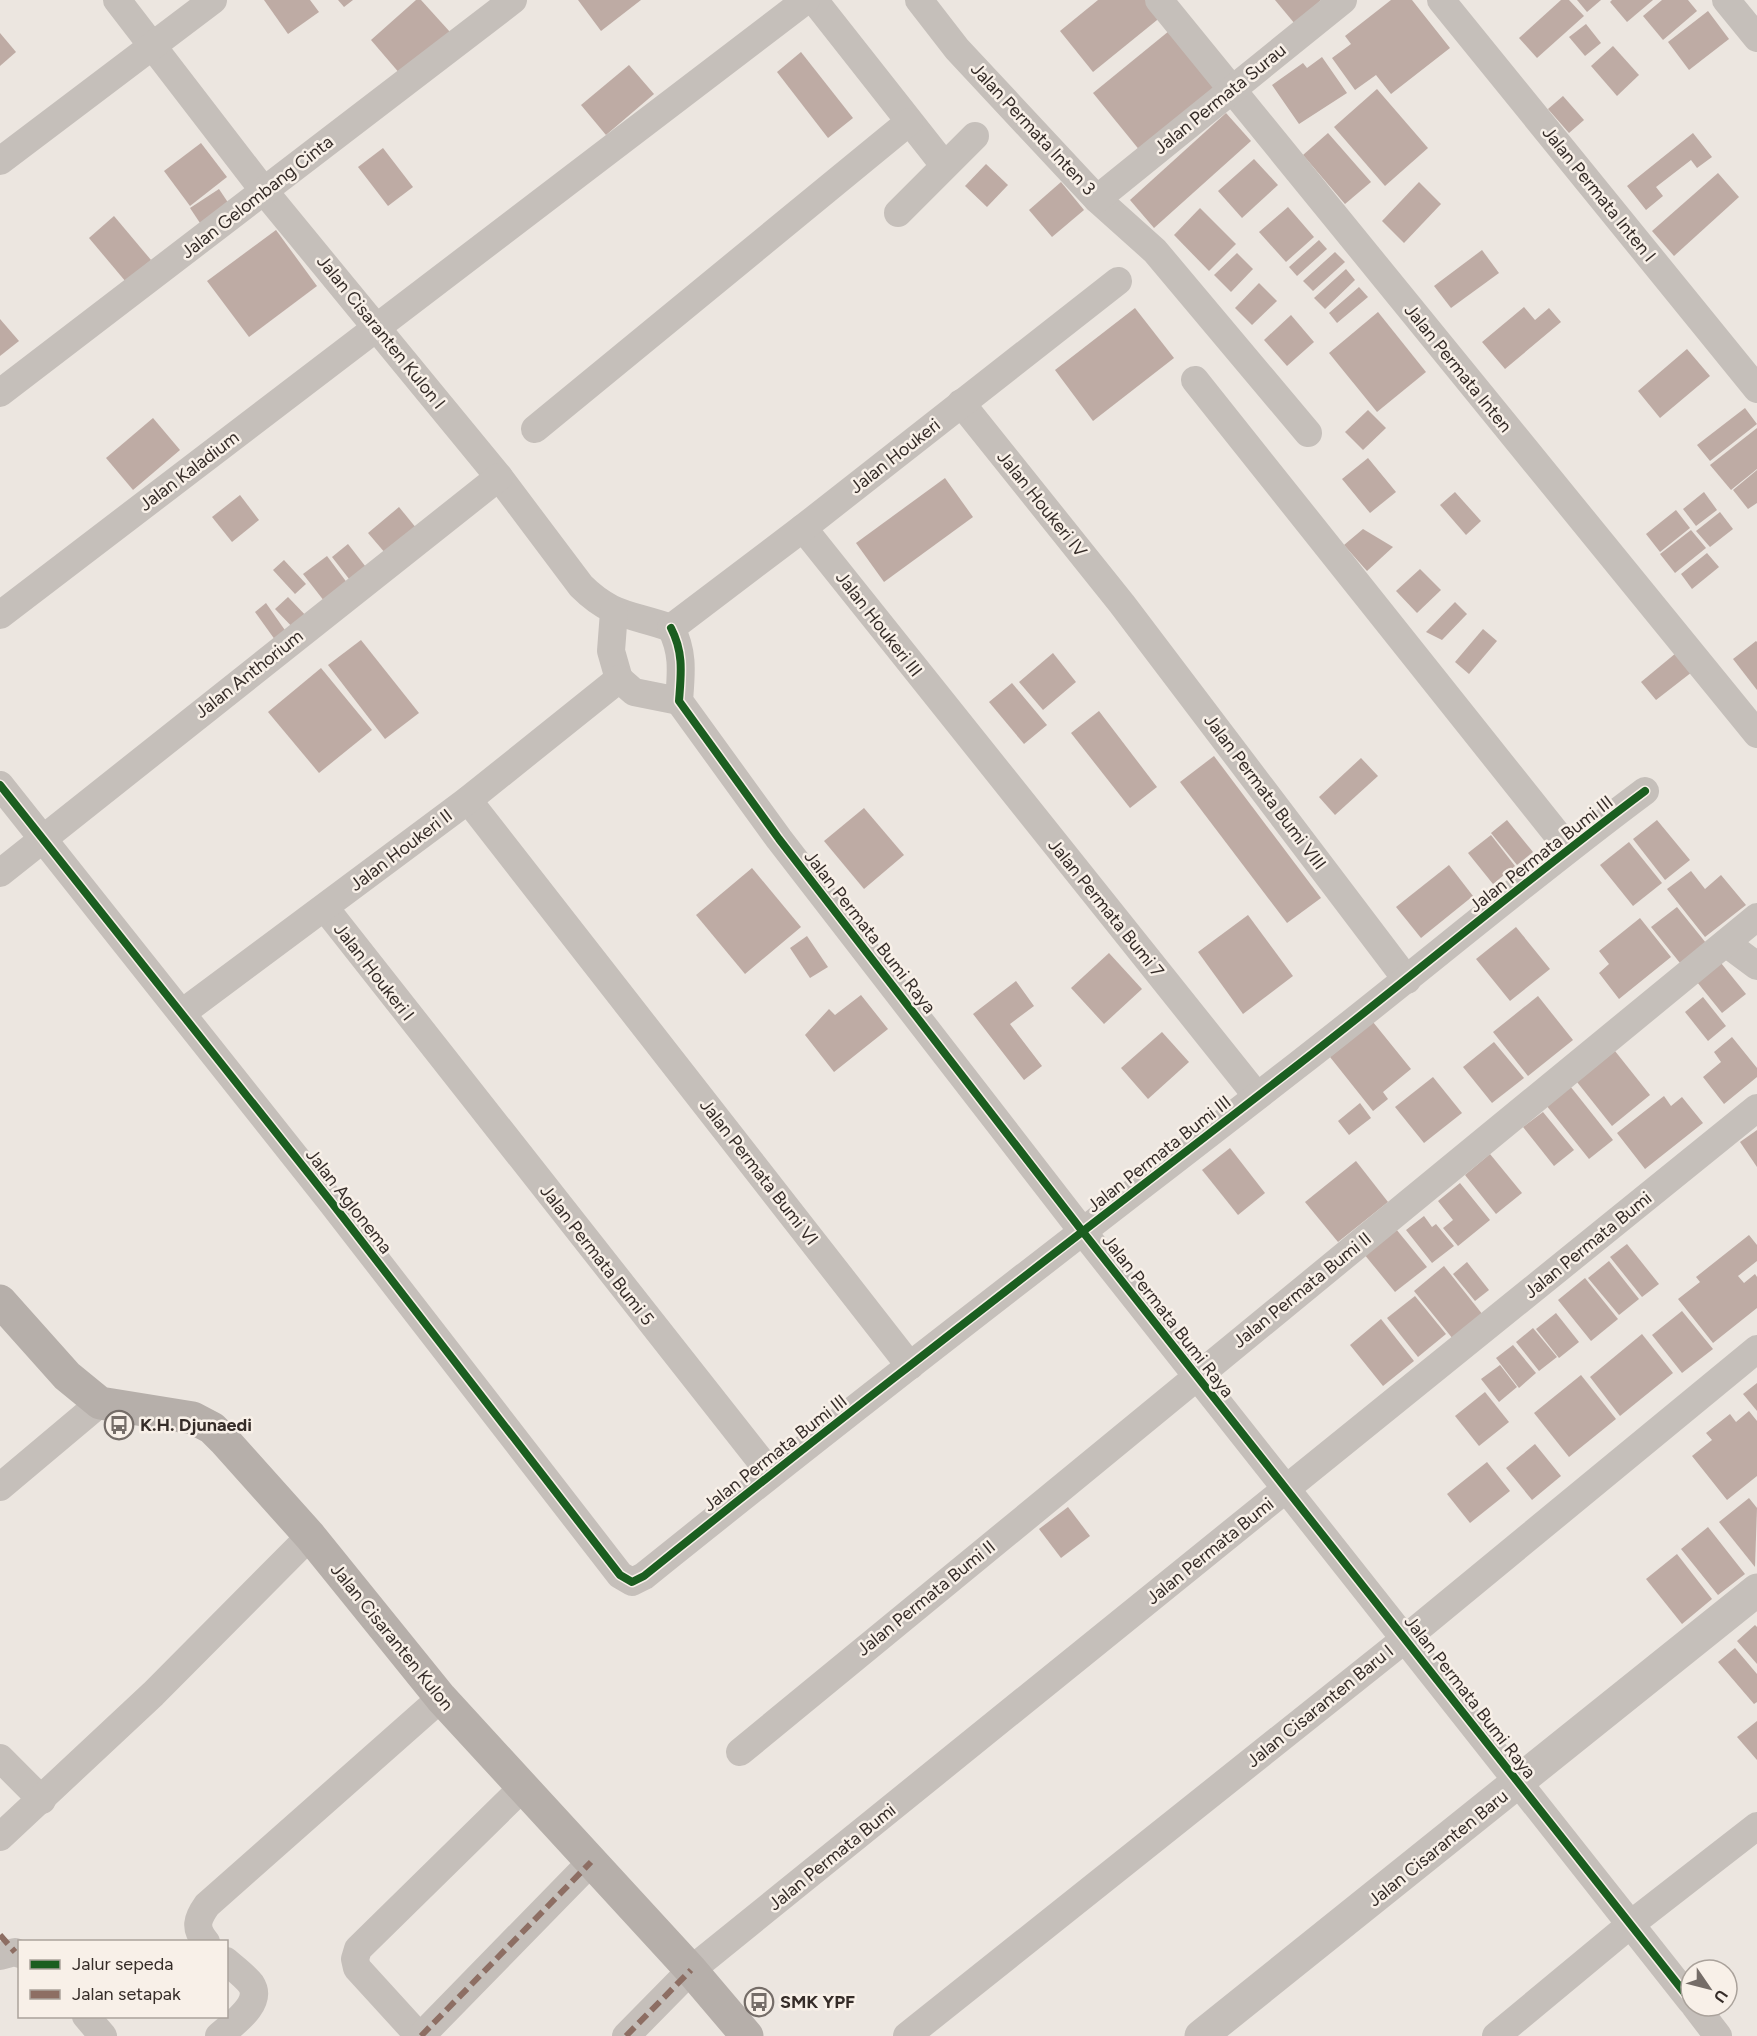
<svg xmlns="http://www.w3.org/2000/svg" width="1757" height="2036" font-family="Figtree,sans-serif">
<rect width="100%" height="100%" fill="#ece6e0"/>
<g fill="#beaba4">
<path d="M264 0H310L319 12 288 34Z"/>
<path d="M338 0H353L344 7Z"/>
<path d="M416 0H421L450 32 401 75 371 40Z"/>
<path d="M578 0H641L601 31Z"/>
<path d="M1098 0H1149L1162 16 1093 72 1060 31Z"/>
<path d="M1275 0H1321L1295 24Z"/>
<path d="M1391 0H1412L1450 48 1391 94 1376 75 1355 90 1332 58 1351 44 1345 36Z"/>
<path d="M1561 0H1569L1584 16 1537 58 1519 38Z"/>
<path d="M1577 0H1601L1587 12Z"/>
<path d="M1612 0H1653L1627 22 1610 2Z"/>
<path d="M1662 0H1688L1697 11 1663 40 1643 16Z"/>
<path d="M1708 11 1729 39 1689 70 1668 42Z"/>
<path d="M1586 24 1601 43 1585 56 1569 37Z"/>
<path d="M1169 31 1215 89 1141 152 1093 93Z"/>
<path d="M0 33 16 52 0 66Z"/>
<path d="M1613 46 1639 75 1617 96 1591 66Z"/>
<path d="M801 52 853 118 828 138 777 72Z"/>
<path d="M1322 57 1347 93 1299 124 1272 85 1303 63 1307 68Z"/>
<path d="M629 65 654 94 606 135 581 105Z"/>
<path d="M1377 89 1428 148 1385 186 1334 127Z"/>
<path d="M1563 96 1584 120 1569 133 1548 109Z"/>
<path d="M1226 113 1251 141 1154 228 1130 200Z"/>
<path d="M1328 133 1371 182 1345 204 1303 155Z"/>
<path d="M1693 133 1712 157 1697 168 1691 160 1656 187 1663 196 1646 210 1627 186Z"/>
<path d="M201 143 227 177 190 206 164 171Z"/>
<path d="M383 148 413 187 388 206 358 167Z"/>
<path d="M1254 159 1278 185 1242 218 1218 191Z"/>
<path d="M986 164 1008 185 987 207 965 186Z"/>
<path d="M1718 173 1739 197 1674 256 1652 231Z"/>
<path d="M1061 182 1084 210 1052 237 1029 210Z"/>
<path d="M1419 182 1441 204 1404 243 1382 221Z"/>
<path d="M219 189 233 210 204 229 190 208Z"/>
<path d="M1288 207 1314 237 1286 262 1259 232Z"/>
<path d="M1200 208 1236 244 1209 271 1174 235Z"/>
<path d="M114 216 151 260 126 282 89 238Z"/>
<path d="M276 230 317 286 249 337 207 281Z"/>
<path d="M1319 240 1327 249 1297 276 1289 267Z"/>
<path d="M1482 250 1499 273 1451 308 1434 286Z"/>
<path d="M1335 252 1345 262 1313 291 1303 281Z"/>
<path d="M1237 253 1253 269 1231 292 1214 275Z"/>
<path d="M1346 269 1355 280 1325 309 1314 298Z"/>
<path d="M1259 283 1277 301 1252 325 1235 308Z"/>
<path d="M1359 287 1368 297 1337 323 1329 313Z"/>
<path d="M1524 307 1535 320 1549 308 1561 322 1505 369 1482 342Z"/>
<path d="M1135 308 1174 358 1093 421 1055 370Z"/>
<path d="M1378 312 1426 372 1377 412 1329 353Z"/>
<path d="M1291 315 1314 342 1287 366 1264 340Z"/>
<path d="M0 319 19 341 0 356Z"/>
<path d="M1687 349 1710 376 1660 418 1638 391Z"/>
<path d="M1745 408 1757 424 1710 461 1697 445Z"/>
<path d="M1368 410 1386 428 1363 450 1345 432Z"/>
<path d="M153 418 180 450 133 490 106 458Z"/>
<path d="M1757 428V469L1731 490 1710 465Z"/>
<path d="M1368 458 1396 492 1370 513 1342 479Z"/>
<path d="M1757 470V503L1748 509 1733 490Z"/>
<path d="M945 478 973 517 884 582 856 543Z"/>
<path d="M1455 492 1481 521 1466 535 1440 505Z"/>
<path d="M1704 492 1717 510 1696 526 1683 509Z"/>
<path d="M240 495 259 520 232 542 212 517Z"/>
<path d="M399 507 417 529 386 554 368 533Z"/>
<path d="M1676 510 1690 528 1660 552 1646 534Z"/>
<path d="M1720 512 1733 529 1710 547 1696 531Z"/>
<path d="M1363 529 1393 547 1367 571 1344 545Z"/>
<path d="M1691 530 1706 548 1675 573 1660 554Z"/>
<path d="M348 544 369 571 353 584 332 557Z"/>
<path d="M1707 553 1719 567 1692 589 1681 574Z"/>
<path d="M327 556 351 588 328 606 303 574Z"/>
<path d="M284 560 306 584 295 594 273 570Z"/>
<path d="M1420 569 1441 590 1417 613 1396 591Z"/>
<path d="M288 597 310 620 297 632 275 609Z"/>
<path d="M1455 602 1467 614 1442 640 1426 632Z"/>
<path d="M266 603 289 636 278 644 255 612Z"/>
<path d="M1483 629 1497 641 1469 674 1455 662Z"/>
<path d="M361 640 419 713 385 739 328 665Z"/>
<path d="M1756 641 1757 642V690L1733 659Z"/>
<path d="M1053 653 1076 682 1043 710 1019 682Z"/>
<path d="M1676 653 1692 672 1656 700 1641 682Z"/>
<path d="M321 668 372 730 319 773 268 712Z"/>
<path d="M1012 683 1047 725 1024 744 989 702Z"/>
<path d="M1099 711 1157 787 1130 808 1071 733Z"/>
<path d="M1214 756 1321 898 1287 923 1180 782Z"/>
<path d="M1361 758 1378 776 1335 815 1319 797Z"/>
<path d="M864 808 904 855 864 889 824 841Z"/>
<path d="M1507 820 1533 852 1517 865 1491 833Z"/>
<path d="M1657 820 1690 860 1665 880 1633 839Z"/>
<path d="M1491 835 1515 866 1493 884 1468 853Z"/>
<path d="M1629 842 1662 883 1633 906 1600 865Z"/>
<path d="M1449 865 1473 896 1421 938 1396 907Z"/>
<path d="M752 868 801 927 745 974 696 915Z"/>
<path d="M1691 871 1705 889 1721 875 1746 905 1705 937 1667 889Z"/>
<path d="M1677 907 1706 943 1680 963 1651 927Z"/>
<path d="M1248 915 1293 976 1243 1014 1198 952Z"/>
<path d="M1640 918 1671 957 1619 999 1599 973 1609 964 1599 951Z"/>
<path d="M1516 927 1550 969 1510 1001 1476 959Z"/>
<path d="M807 936 828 967 810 978 790 948Z"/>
<path d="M1109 953 1142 989 1104 1024 1071 988Z"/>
<path d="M1721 963 1746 994 1722 1013 1697 982Z"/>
<path d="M1016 981 1034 1006 1010 1024 1042 1066 1024 1080 973 1014Z"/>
<path d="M861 995 888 1029 834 1072 805 1035 829 1009 835 1015Z"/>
<path d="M1538 996 1573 1040 1528 1076 1493 1032Z"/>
<path d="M1703 997 1726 1026 1708 1041 1685 1012Z"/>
<path d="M1373 1022 1411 1069 1383 1092 1388 1099 1373 1111 1330 1057Z"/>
<path d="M1162 1032 1189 1062 1148 1099 1121 1068Z"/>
<path d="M1732 1037 1757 1068V1077L1724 1104 1703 1077 1721 1062 1714 1052Z"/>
<path d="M1494 1042 1524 1078 1492 1103 1463 1067Z"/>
<path d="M1615 1051 1650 1095 1612 1126 1577 1082Z"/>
<path d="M1433 1077 1462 1113 1424 1143 1395 1107Z"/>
<path d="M1570 1086 1613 1140 1589 1159 1546 1105Z"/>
<path d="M1664 1096 1671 1106 1682 1097 1703 1123 1645 1169 1617 1133Z"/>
<path d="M1360 1103 1371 1118 1349 1135 1338 1121Z"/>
<path d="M1543 1112 1574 1150 1554 1166 1523 1127Z"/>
<path d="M1757 1130V1167L1740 1142Z"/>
<path d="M1230 1148 1265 1193 1238 1215 1202 1170Z"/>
<path d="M1490 1154 1522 1193 1496 1214 1465 1175Z"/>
<path d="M1356 1161 1388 1202 1338 1242 1305 1202Z"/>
<path d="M1460 1183 1490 1220 1458 1246 1443 1228 1453 1220 1438 1201Z"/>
<path d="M1424 1216 1432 1227 1436 1224 1454 1246 1432 1263 1406 1230Z"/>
<path d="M1396 1229 1427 1267 1395 1292 1364 1254Z"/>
<path d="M1749 1235 1757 1245V1261L1738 1276 1744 1283 1755 1274 1757 1277V1308L1713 1343 1678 1299 1700 1282 1696 1277Z"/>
<path d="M1627 1244 1659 1284 1642 1297 1610 1257Z"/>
<path d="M1609 1261 1639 1299 1619 1315 1588 1278Z"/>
<path d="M1467 1262 1489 1290 1475 1301 1453 1274Z"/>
<path d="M1444 1266 1483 1315 1453 1339 1414 1291Z"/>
<path d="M1585 1278 1618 1319 1591 1341 1558 1300Z"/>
<path d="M1415 1296 1446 1334 1418 1357 1387 1318Z"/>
<path d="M1682 1311 1713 1349 1682 1373 1652 1335Z"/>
<path d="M1556 1313 1579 1342 1559 1358 1536 1329Z"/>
<path d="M1381 1319 1414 1361 1383 1386 1350 1345Z"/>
<path d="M1533 1328 1557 1357 1539 1371 1516 1342Z"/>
<path d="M1642 1334 1673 1373 1620 1416 1590 1377Z"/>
<path d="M1513 1345 1536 1373 1519 1388 1496 1358Z"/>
<path d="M1500 1365 1517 1387 1499 1402 1481 1379Z"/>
<path d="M1581 1375 1616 1419 1569 1457 1534 1413Z"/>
<path d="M1757 1383V1411L1743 1394Z"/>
<path d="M1485 1392 1509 1422 1479 1446 1455 1416Z"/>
<path d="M1749 1411 1757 1421V1476L1727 1500 1692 1456 1712 1440 1706 1433 1730 1414 1736 1422Z"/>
<path d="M1535 1444 1561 1476 1532 1500 1506 1468Z"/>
<path d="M1487 1462 1510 1491 1470 1523 1447 1494Z"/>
<path d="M1749 1498 1757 1508 1755 1567 1719 1522Z"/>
<path d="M1068 1507 1090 1536 1061 1558 1039 1529Z"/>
<path d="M1708 1527 1745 1574 1718 1595 1681 1549Z"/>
<path d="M1677 1554 1712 1599 1682 1624 1646 1579Z"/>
<path d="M1755 1625 1757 1627V1664L1737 1641Z"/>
<path d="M1735 1648 1757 1674V1702L1754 1704 1718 1662Z"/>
<path d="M1757 1721V1760L1737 1737Z"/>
</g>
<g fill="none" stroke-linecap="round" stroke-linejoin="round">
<g stroke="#c5bfba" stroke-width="28">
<path d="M117 0 264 191 499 477 581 586C612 617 632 614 671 628"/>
<path d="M814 0 944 165"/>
<path d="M919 0 957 49 1097 199 1155 251 1308 433"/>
<path d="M1159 0 1757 734"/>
<path d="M1441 0 1757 389"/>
<path d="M1726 0 1757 38"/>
<path d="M0 161 213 0"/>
<path d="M1097 199 1343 0"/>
<path d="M898 213 975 136"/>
<path d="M1195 380 1568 848"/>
<path d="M0 393 513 0"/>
<path d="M961 403 1122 604 1407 980"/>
<path d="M535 429 909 122"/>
<path d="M803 528 1257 1096"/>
<path d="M614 612 611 651 619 679"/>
<path d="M0 615 806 0"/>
<path d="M671 628C684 653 681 674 679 701L779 839 1083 1232 1691 2001"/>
<path d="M671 628 803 528 1118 281"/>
<path d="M0 785 332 1203 620 1575 632 1582 644 1576C860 1402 1080 1234 1299 1064 1415 974 1527 879 1645 791"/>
<path d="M468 800 910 1366"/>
<path d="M0 873 499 477"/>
<path d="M325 908 771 1474"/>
<path d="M1726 943 1757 966"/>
<path d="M182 1013 468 800 619 679 634 692 679 701"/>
<path d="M0 1487 100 1403"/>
<path d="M740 1752 1757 917"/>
<path d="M0 1758 42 1800"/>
<path d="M0 1837 153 1694 310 1536"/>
<path d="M206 1942C194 1928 197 1919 207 1905L441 1698"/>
<path d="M0 1956 15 1952 20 1954"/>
<path d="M1695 2006 1718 2036"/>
<path d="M86 2016 103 2036"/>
<path d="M219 2036C231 2025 264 2004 251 1984 245 1976 234 1968 226 1961"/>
<path d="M419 2036 357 1968 355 1959 358 1949 523 1787"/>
<path d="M421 2036 591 1862"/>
<path d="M626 2036 691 1970 1757 1108"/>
<path d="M907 2036 1405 1639 1757 1349"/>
<path d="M1496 2036 1631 1924 1757 1826"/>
</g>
<path stroke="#c5bfba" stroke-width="33" d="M1201 2036 1757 1590"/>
<path stroke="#b6afaa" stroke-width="33" d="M0 1301 67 1376 100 1403 193 1418 212 1428 224 1440 310 1536 441 1698 691 1970 747 2036"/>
<g stroke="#8d6e63" stroke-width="6" stroke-dasharray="12 6" stroke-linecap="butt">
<path d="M0 1935 15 1952"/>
<path d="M421 2036 591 1862"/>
<path d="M626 2036 691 1970"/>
</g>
<g stroke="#f8f0e8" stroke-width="11">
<g id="cycleway">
<path d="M671 628C684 653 681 674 679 701L779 839 1083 1232 1691 2001"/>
<path d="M0 785 332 1203 620 1575 632 1582 644 1576C860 1402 1080 1234 1299 1064 1415 974 1527 879 1645 791"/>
</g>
</g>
<use href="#cycleway" stroke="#1b5e20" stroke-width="8"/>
</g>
<defs>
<g id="bus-ring" transform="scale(1.5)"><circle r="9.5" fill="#f8f0e8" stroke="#756d68" stroke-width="1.5"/><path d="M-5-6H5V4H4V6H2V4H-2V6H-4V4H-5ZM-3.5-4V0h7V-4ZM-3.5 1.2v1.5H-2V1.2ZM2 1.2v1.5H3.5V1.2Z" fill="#756d68"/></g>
</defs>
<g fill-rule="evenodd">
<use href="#bus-ring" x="119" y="1425"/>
<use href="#bus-ring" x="759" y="2002"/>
</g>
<g text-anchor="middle" stroke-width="5" stroke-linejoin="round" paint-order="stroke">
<g font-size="18" fill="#352c28" stroke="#f8f0e8">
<text transform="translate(1220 99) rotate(-39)" y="6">Jalan Permata Surau</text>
<text transform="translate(1033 129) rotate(47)" y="6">Jalan Permata Inten 3</text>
<text transform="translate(1599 194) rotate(51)" y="6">Jalan Permata Inten I</text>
<text transform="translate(257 197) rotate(-38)" y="6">Jalan Gelombang Cinta</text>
<text transform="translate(381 332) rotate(51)" y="6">Jalan Cisaranten Kulon I</text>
<text transform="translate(1458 368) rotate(51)" y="6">Jalan Permata Inten</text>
<text transform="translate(895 456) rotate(-38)" y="6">Jalan Houkeri</text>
<text transform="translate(189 471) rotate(-37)" y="6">Jalan Kaladium</text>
<text transform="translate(1042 504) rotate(51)" y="6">Jalan Houkeri IV</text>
<text transform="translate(879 624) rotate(52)" y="6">Jalan Houkeri III</text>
<text transform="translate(249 674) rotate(-38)" y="6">Jalan Anthorium</text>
<text transform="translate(1265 792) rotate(53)" y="6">Jalan Permata Bumi VIII</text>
<text transform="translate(401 850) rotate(-37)" y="6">Jalan Houkeri II</text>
<text transform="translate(1541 854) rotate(-38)" y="6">Jalan Permata Bumi III</text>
<text transform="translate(1106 908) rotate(51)" y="6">Jalan Permata Bumi 7</text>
<text transform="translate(870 932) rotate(52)" y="6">Jalan Permata Bumi Raya</text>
<text transform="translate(374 972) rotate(52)" y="6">Jalan Houkeri I</text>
<text transform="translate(1159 1154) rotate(-38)" y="6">Jalan Permata Bumi III</text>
<text transform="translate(759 1172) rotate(52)" y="6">Jalan Permata Bumi VI</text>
<text transform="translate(349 1201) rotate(52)" y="6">Jalan Aglonema</text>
<text transform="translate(1588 1245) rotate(-39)" y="6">Jalan Permata Bumi</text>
<text transform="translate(597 1255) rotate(52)" y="6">Jalan Permata Bumi 5</text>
<text transform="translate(1302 1290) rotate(-39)" y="6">Jalan Permata Bumi II</text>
<text transform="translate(1168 1316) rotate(52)" y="6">Jalan Permata Bumi Raya</text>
<text transform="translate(775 1453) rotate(-38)" y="6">Jalan Permata Bumi III</text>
<text transform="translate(1210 1551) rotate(-39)" y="6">Jalan Permata Bumi</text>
<text transform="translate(926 1598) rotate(-39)" y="6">Jalan Permata Bumi II</text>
<text transform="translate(392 1637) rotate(51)" y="6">Jalan Cisaranten Kulon</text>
<text transform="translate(1470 1697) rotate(52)" y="6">Jalan Permata Bumi Raya</text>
<text transform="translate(1320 1706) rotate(-39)" y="6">Jalan Cisaranten Baru I</text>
<text transform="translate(1438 1848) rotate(-39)" y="6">Jalan Cisaranten Baru</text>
<text transform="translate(832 1857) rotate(-39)" y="6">Jalan Permata Bumi</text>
</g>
<g font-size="18" font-weight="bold" fill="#352c28" stroke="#f8f0e8" text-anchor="start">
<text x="140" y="1431">K.H. Djunaedi</text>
<text x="780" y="2008">SMK YPF</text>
</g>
</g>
<rect x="18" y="1940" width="210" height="78" fill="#f8f0e8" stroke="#aaa29b" stroke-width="1.5"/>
<rect x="30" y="1960" width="30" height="9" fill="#1b5e20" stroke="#aaa29b" stroke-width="1.5"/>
<text x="72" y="1970" font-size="18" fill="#352c28">Jalur sepeda</text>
<rect x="30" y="1990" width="30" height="9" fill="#8d6e63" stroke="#aaa29b" stroke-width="1.5"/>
<text x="72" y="2000" font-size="18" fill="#352c28">Jalan setapak</text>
<g transform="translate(1709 1988) rotate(125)"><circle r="28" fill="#f8f0e8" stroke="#aaa29b" stroke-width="1.5"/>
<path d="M0-4.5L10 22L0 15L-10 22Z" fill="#756d68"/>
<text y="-9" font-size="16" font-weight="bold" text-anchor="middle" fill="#352c28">U</text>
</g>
</svg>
